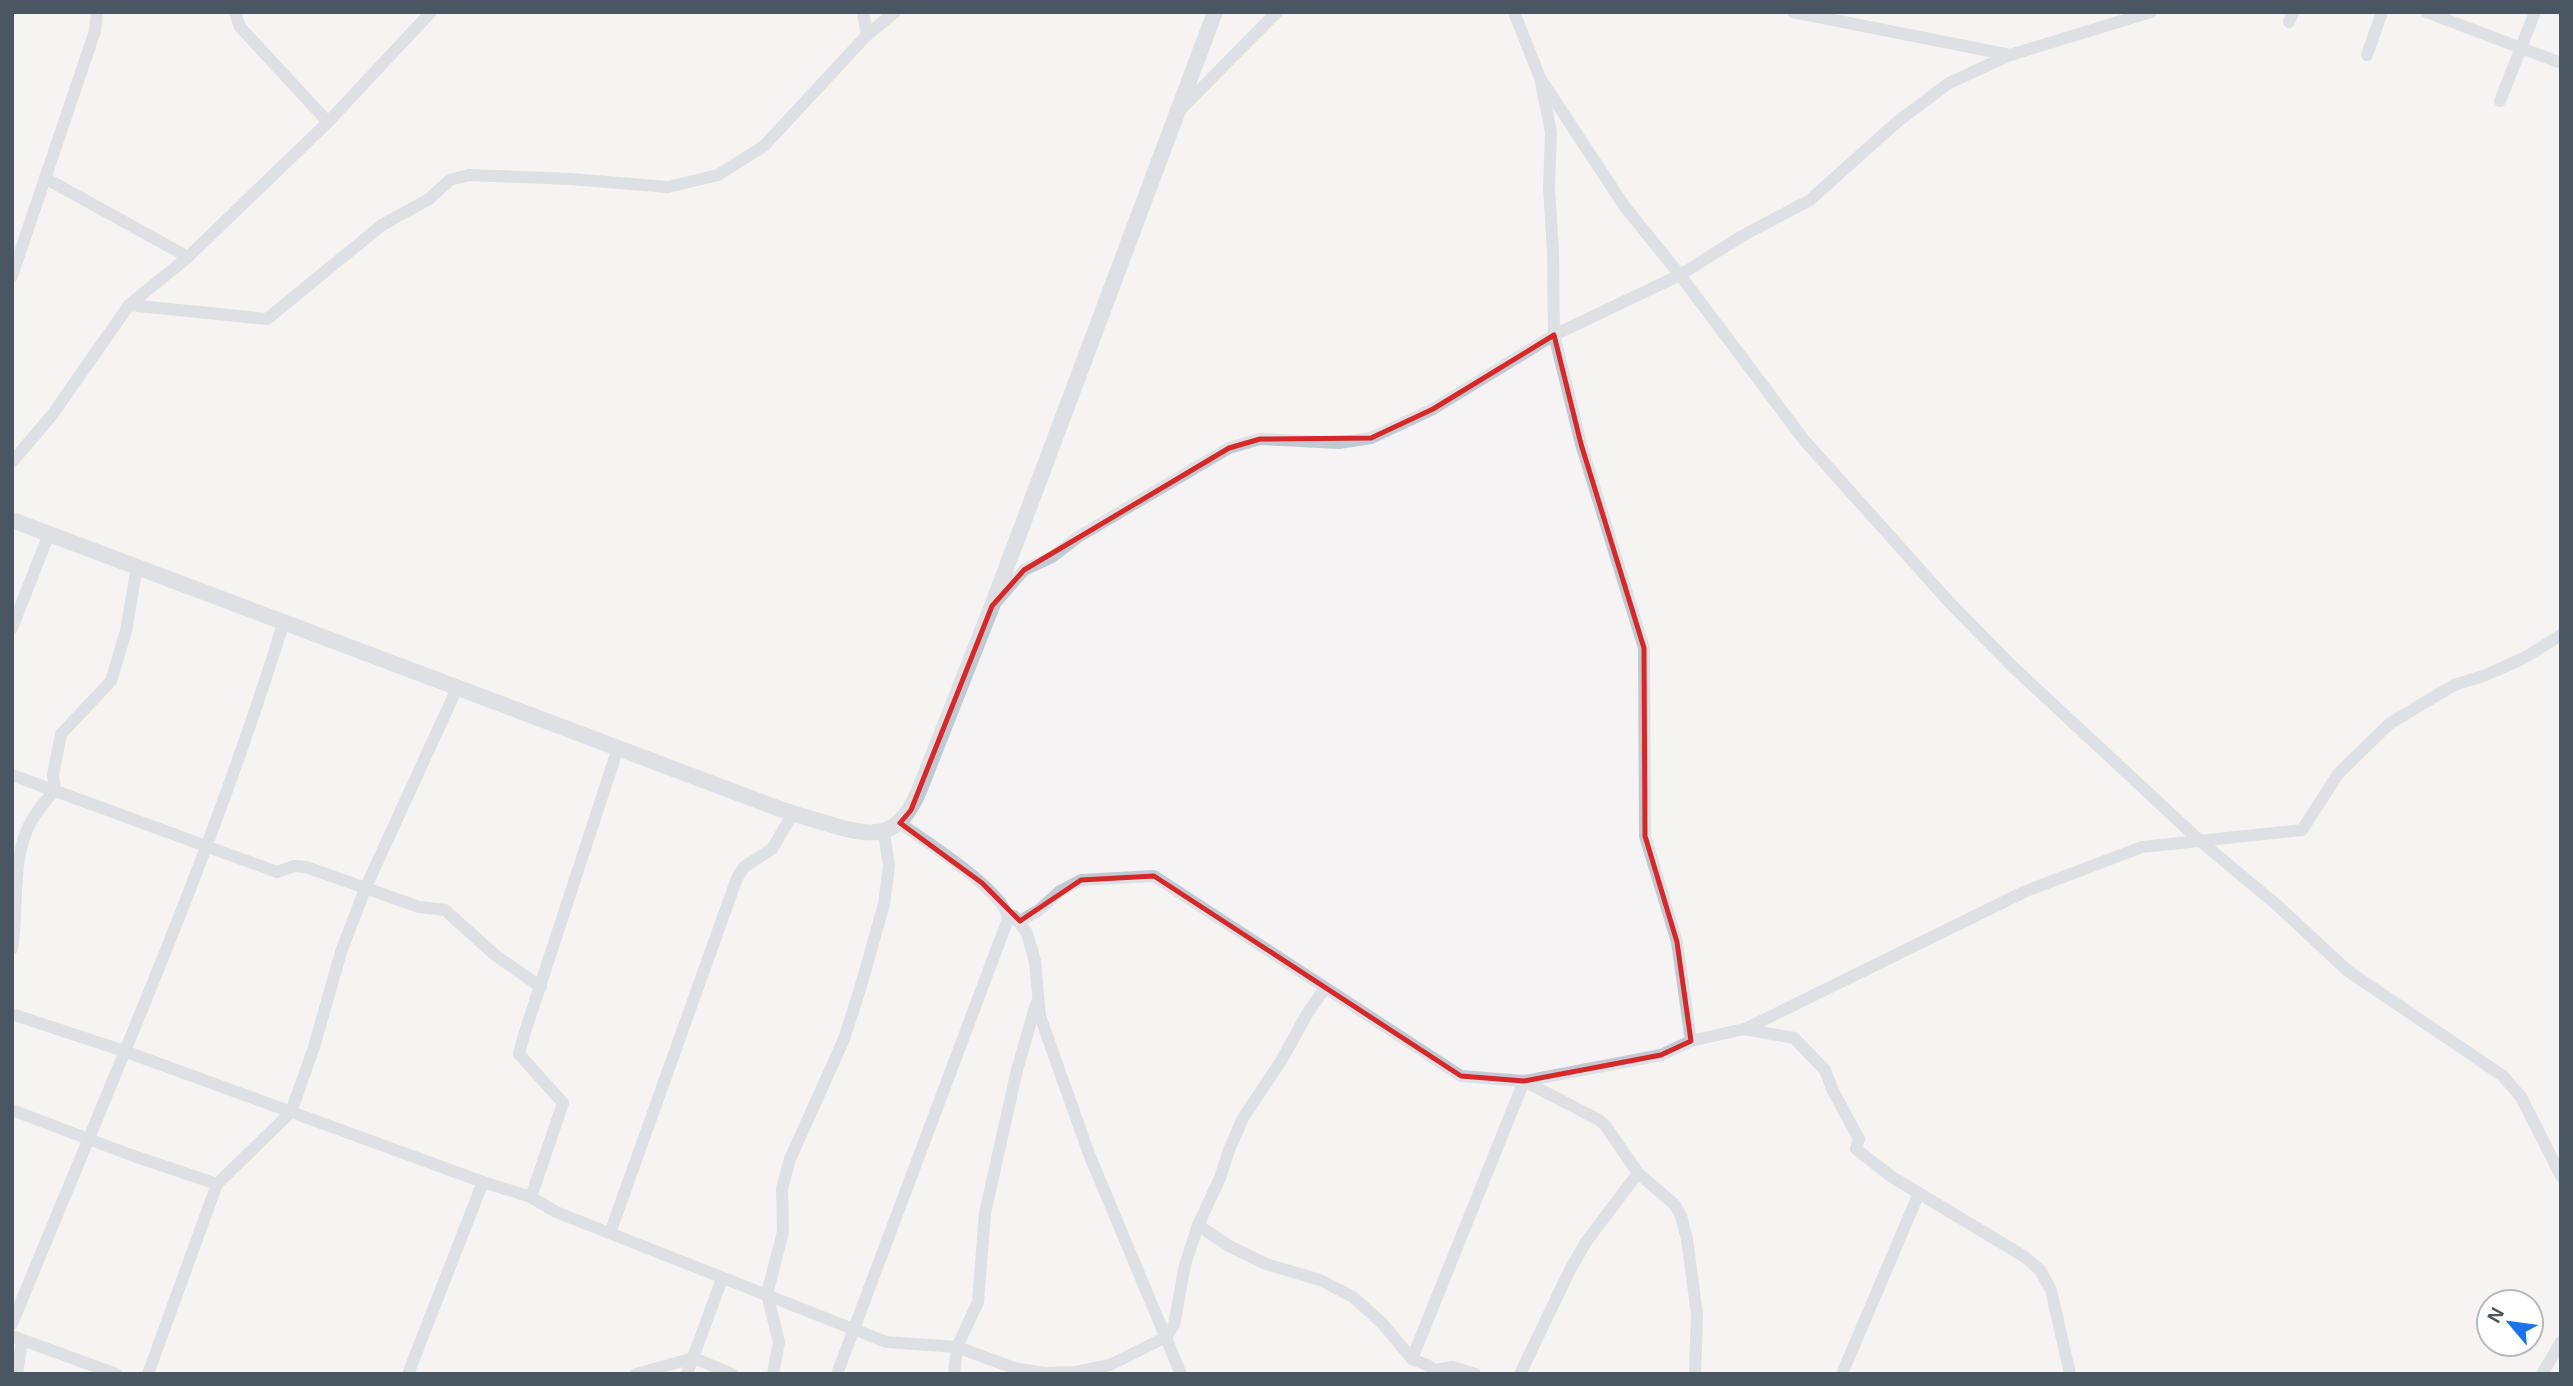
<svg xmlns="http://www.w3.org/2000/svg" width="2573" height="1386" font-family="Helvetica,sans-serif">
<rect width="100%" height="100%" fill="#f5f3f3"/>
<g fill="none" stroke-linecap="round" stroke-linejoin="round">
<g stroke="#c1cad2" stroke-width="12">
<path d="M235 12 240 27 328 122"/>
<path d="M863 12 867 35"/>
<path d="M1514 12 1540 78 1551 132 1549 187 1553 252 1554 335 1581 444 1644 648 1645 836 1677 942 1691 1041"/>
<path d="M1793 12 2010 55"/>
<path d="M2426 12 2561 63"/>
<path d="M2289 22 2293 12"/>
<path d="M2367 55 2382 12"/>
<path d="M1540 78 1625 207 1680 275 1804 440 1950 603 2013 667 2199 840 2278 906 2348 971 2503 1076 2521 1097 2561 1176"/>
<path d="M2500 101 2535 12"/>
<path d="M1181 109 1277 12"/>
<path d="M45 178 188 257"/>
<path d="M12 276 95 31 97 12"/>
<path d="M129 305 267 319 382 225 429 199 450 180 469 175 570 179 668 187 718 175 764 146 867 35 895 12"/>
<path d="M12 462 52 415 129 305 188 257 328 122 431 12"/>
<path d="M997 601 1024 570 1052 557 1078 537 1229 448 1260 439 1339 443 1371 438 1433 409 1554 335 1680 275 1742 236 1810 200 1897 122 1949 83 2010 55 2151 12"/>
<path d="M12 628 49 534"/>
<path d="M12 775 277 872 294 866 306 867 419 907 445 910 495 955 541 987"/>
<path d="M1014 916 1027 933 1035 961 1040 1016 1089 1154 1181 1374"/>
<path d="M1020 921 1039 910 1060 891 1081 880 1154 876 1461 1076 1524 1081 1599 1120 1605 1125 1638 1173 1675 1205 1681 1216 1687 1239 1697 1314 1695 1374"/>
<path d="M12 949C18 912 12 864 27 830 33 815 44 803 55 790L53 775 61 734 111 681 126 631 137 566"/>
<path d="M12 1014 124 1051 483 1182 531 1197 556 1212 886 1342 957 1347 1014 1368 1045 1373 1076 1372 1110 1365 1166 1337 1174 1325 1185 1265 1198 1225 1220 1178 1229 1150 1243 1118 1281 1061 1307 1014 1325 988"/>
<path d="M1745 1029 2026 891 2142 847 2302 830 2338 774 2389 724 2454 685 2486 675 2524 658 2561 635"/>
<path d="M12 1110 128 1154 217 1184"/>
<path d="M531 1197 563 1103 519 1054 524 1035 618 748"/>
<path d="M1198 1225 1229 1246 1266 1264 1320 1280 1353 1297 1382 1323 1412 1359 1427 1365 1434 1370 1453 1367 1475 1374"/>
<path d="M610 1233 737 878 744 867 772 849 793 813"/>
<path d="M12 1324C107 1091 210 862 284 621"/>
<path d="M12 1336 116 1374"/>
<path d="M1412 1359 1524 1081 1661 1055 1691 1041 1744 1029 1794 1038 1825 1070 1833 1091 1859 1139 1856 1149 1892 1177 2025 1257 2040 1270 2051 1290 2070 1374"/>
<path d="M17 1374 22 1340"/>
<path d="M148 1374 217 1184 291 1112 314 1047 341 952 365 889 458 686"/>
<path d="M408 1374 483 1182"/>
<path d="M636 1374 694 1358 732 1374"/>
<path d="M687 1374 722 1279"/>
<path d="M773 1374 779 1342 767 1294 783 1232 782 1188 790 1159 844 1039 860 989 884 904 889 866 884 832"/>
<path d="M837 1374 1008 919C1007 892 923 840 900 823"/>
<path d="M954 1374 957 1347 978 1302 985 1213 1017 1070 1036 1004"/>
<path d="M1520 1374 1570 1270 1586 1242 1638 1173"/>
<path d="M1842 1374 1919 1193"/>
<path d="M2542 1374 2561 1342"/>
</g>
<path stroke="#c1cad2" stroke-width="16" d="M12 520 780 809C797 815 815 820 832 825 876 838 899 838 919 791L992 606 1215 12"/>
</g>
<path d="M0 0H2573V1386H0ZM1554 335 1581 444 1644 648 1645 836 1677 942 1691 1041 1661 1055 1524 1081 1461 1076 1154 876 1081 880 1020 921 982 883 900 823 911 810 992 606 1024 570 1229 448 1260 439 1371 438 1433 409Z" fill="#f5f3f3" fill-opacity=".55" fill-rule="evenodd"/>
<path fill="none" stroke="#d62828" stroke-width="5" stroke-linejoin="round" d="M1554 335 1581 444 1644 648 1645 836 1677 942 1691 1041 1661 1055 1524 1081 1461 1076 1154 876 1081 880 1020 921 982 883 900 823 911 810 992 606 1024 570 1229 448 1260 439 1371 438 1433 409Z"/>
<rect width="2573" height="1386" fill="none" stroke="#4a5661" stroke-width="28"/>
<g transform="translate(2510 1323) rotate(299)"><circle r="33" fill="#ffffff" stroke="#b7bbc0" stroke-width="2"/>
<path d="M0-5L12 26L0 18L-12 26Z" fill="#1a73e8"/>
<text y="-10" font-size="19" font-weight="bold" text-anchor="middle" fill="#4a5661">N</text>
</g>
</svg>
